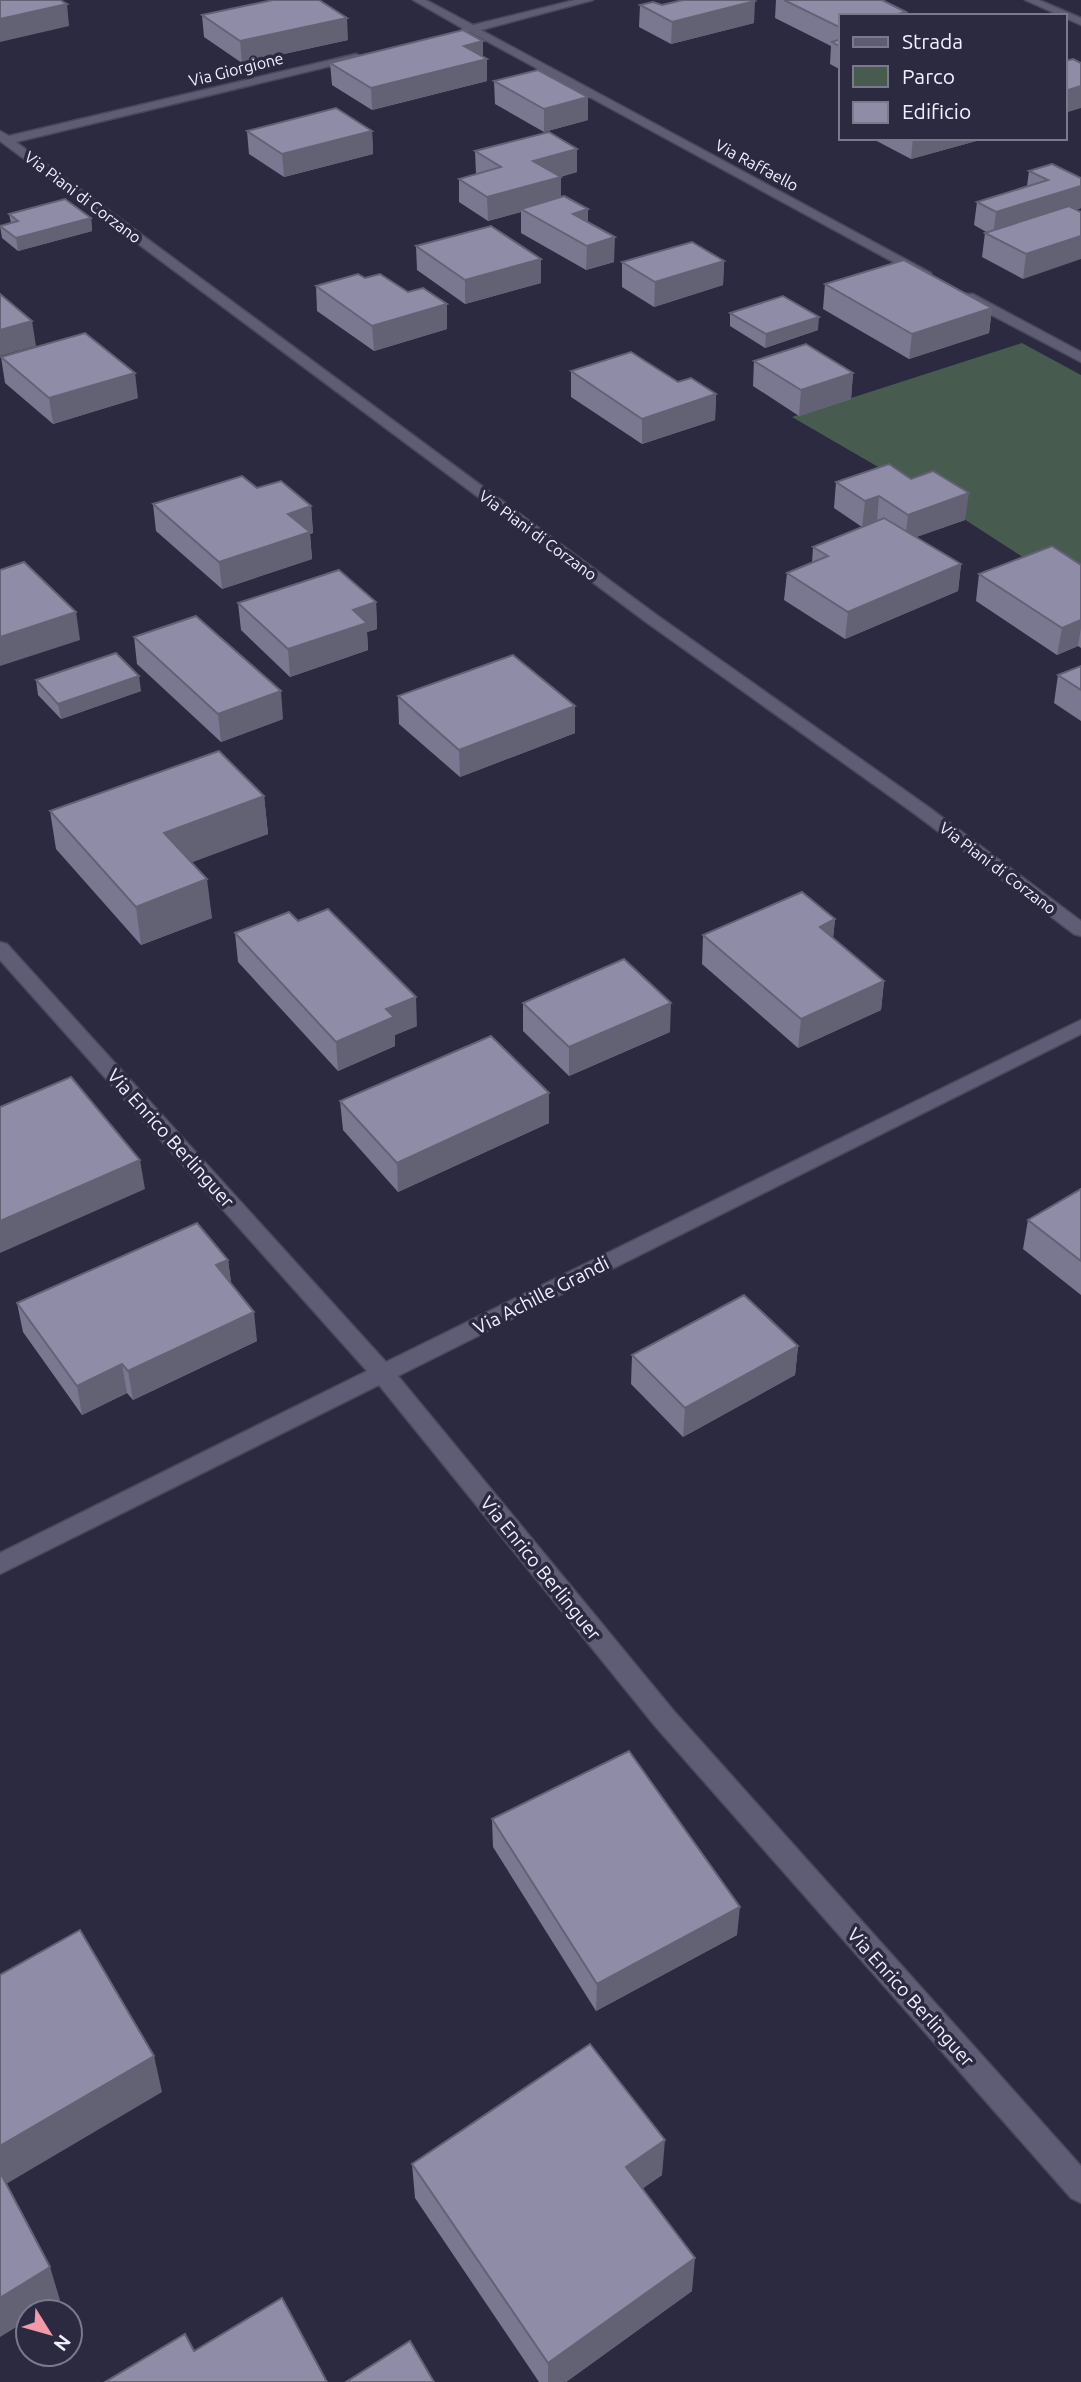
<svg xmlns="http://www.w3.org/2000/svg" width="1081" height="2382" font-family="Ubuntu,sans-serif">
<rect width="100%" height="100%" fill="#2c2a40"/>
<path fill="#475b4f" d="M1022 343 1081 375V595L930 497 792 417Z"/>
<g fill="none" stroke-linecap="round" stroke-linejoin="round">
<g stroke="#4a475a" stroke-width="3">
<g id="minor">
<path d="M413 0H426L473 25 575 0H593L481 30 931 273 919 276 470 32H462V28Z"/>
<path d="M1025 0H1039L1081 18V25Z"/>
<path d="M356 54 362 57 360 59 16 142 658 616 927 806 1081 921V936L1074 934 915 814 646 622 0 141V131L9 136Z"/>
<path d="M963 294H973L1081 352V362L963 300Z"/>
<path d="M0 942 7 944 386 1362 1081 1020V1034L398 1376 673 1710 1081 2166V2203L1071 2198 655 1726 379 1385 0 1574V1553L367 1371 0 960Z"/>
</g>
</g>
<use href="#minor" fill="#5e5d75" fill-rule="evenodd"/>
</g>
<g fill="#7a7890">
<path d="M776 0H882L906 12V16H841V70L830 64 831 46 775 18Z"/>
<path d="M640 5H662L754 23 671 44 639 27Z"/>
<path d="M202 15 348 40 242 63 204 37Z"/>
<path d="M483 57 487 81 372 110 332 85 330 63Z"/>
<path d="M494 81 588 120 544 132 495 104Z"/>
<path d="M247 131H372L373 154 284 177 249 154Z"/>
<path d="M871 138H987L911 159Z"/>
<path d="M475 151 577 172 560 177 561 197 588 209V223L614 262 586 270 521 233V212L488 221 459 202V179L476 174Z"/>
<path d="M1029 171 1081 178V208L1076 210 1023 279 982 257 985 233H988L974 225 977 202 1027 186Z"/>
<path d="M9 214 91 218 92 231 18 251 2 238 0 226 11 223Z"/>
<path d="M416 246 541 283 465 304 417 270Z"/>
<path d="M724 261 723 285 654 307 622 287V262Z"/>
<path d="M365 278 447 304V329L374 351 317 311 316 286Z"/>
<path d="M825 284 992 308 989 333 909 359 823 309Z"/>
<path d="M730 313 818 330 765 348 730 326Z"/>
<path d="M1 357 138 398 53 424 5 383Z"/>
<path d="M754 361 853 373 851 399 799 416 753 386Z"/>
<path d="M571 371 678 382 716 394 715 420 642 444 571 397Z"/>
<path d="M836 482 965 520 916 537 961 564 958 591 845 639 784 600 787 573 812 563 813 547 862 527 834 508Z"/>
<path d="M153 504 311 506 313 533 310 534 312 559 222 589 156 531Z"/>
<path d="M1081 565V648L1078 646 1057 655 976 601 979 574Z"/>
<path d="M376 602 377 629 367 632 368 650 290 677 241 630 238 603Z"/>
<path d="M134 637 283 719 221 742 137 664Z"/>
<path d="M1081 666V721L1054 703 1058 675Z"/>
<path d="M36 680 141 691 61 719 38 695Z"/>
<path d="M398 696 575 706V733L460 777 399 724Z"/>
<path d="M264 796 268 834 191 862 212 918 141 945 56 849 50 811Z"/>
<path d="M835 919 833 938 884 981 881 1010 798 1048 702 964 703 935Z"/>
<path d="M298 921 417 1026 395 1035V1046L338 1071 238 962 235 933Z"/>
<path d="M523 1003 670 1032 569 1076 523 1031Z"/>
<path d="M340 1101 549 1123 398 1192 343 1130Z"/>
<path d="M1081 1189V1295L1023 1249 1028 1220Z"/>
<path d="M228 1260 231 1283 257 1341 133 1400 127 1393 82 1415 23 1332 17 1303Z"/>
<path d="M798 1346 795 1375 683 1437 631 1384 632 1355Z"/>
<path d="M492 1819 737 1935 596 2011 493 1847Z"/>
<path d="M412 2164 662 2175 643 2188 692 2291 566 2382H539L415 2198Z"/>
</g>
<g fill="#636275">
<path d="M755 1 754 23 671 44 672 22Z"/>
<path d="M67 4 69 26 0 42V19Z"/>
<path d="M906 12V16H890Z"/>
<path d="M347 18 348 40 242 63 240 41Z"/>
<path d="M483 41V60L487 59V81L372 110 371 88 464 46Z"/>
<path d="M1081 86V108L1065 113V91Z"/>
<path d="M588 97V120L544 132V109Z"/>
<path d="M372 131 373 154 284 177 282 154Z"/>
<path d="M913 138H987L911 159Z"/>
<path d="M577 149V172L533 184V161Z"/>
<path d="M561 177V201L521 209V212L488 221 487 197Z"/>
<path d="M1081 186V208L993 236 996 212Z"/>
<path d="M588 209V233L573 214Z"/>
<path d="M91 218 92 231 18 251 16 238Z"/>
<path d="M1081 236V259L1023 279 1026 254Z"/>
<path d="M615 237 614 262 586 270 587 246Z"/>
<path d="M541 259V283L465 304V280Z"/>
<path d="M724 261 723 285 654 307 655 282Z"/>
<path d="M447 304V329L374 351 372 326Z"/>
<path d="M992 308 989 333 909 359 912 334Z"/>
<path d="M819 317 818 330 765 348 766 334Z"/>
<path d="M32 321 36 346 0 356V330Z"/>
<path d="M135 373 138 398 53 424 49 398Z"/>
<path d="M853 373 851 399 799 416 801 390Z"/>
<path d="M716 394 715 420 642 444V419Z"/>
<path d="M969 493 965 520 905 541 908 515Z"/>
<path d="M879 496 877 522 862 527 865 501Z"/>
<path d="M311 506 313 533 310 534 312 559 222 589 219 562 288 514Z"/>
<path d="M961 564 958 591 845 639 848 612Z"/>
<path d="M376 602 377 629 367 632 368 650 290 677 288 649 353 610Z"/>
<path d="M76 612 80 640 0 666V637Z"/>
<path d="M1081 620V628L1078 646 1057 655 1062 628Z"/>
<path d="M139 676 141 691 61 719 58 704Z"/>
<path d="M281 691 283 719 221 742 218 714Z"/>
<path d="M575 706V733L460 777 459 750Z"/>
<path d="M264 796 268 834 169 871 164 833Z"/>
<path d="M207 879 212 918 141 945 136 907Z"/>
<path d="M835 919 832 948 820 927Z"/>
<path d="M884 981 881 1010 798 1048 801 1019Z"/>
<path d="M416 997 417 1026 395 1035V1046L338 1071 336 1042 386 1009Z"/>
<path d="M671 1003 670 1032 569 1076V1047Z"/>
<path d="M549 1093V1123L398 1192 397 1163Z"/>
<path d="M140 1160 145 1189 0 1253V1221Z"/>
<path d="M228 1260 232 1289 216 1265Z"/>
<path d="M254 1312 257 1341 133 1400 128 1371Z"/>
<path d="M798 1346 795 1375 683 1437 685 1408Z"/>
<path d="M122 1364 127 1393 82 1415 77 1386Z"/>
<path d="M740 1907 737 1935 596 2011 597 1984Z"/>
<path d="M154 2056 162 2092 1 2187 0 2183V2146Z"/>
<path d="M665 2140 662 2175 625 2201 626 2167Z"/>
<path d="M695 2258 692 2291 566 2382H548V2363Z"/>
<path d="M50 2267 60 2300 41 2312H28V2320L0 2337V2298Z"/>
</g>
<g fill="#8e8ca7" stroke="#636275" stroke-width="2">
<path d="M0 0H60L67 4 0 19Z"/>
<path d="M273 0H319L347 18 240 41 202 15Z"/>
<path d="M683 0H753L755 1 672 22 640 5 653 2 662 5Z"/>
<path d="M784 0H882L906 12 890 16H841V28Z"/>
<path d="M463 30 483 41 464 46 487 59 371 88 330 63Z"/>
<path d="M841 39V47L832 42Z"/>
<path d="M1073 59 1081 63V86L1065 91V61Z"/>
<path d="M538 70 588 97 544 109 494 81Z"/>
<path d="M336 108 372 131 282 154 247 131Z"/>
<path d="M549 132 577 149 533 161 561 177 487 197 459 179 501 167 475 151Z"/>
<path d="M1052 164 1081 178V186L996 212 977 202 1048 180 1029 171Z"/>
<path d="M564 196 588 209 573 214 615 237 587 246 521 209Z"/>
<path d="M65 199 91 218 16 238 0 226 18 221 9 214Z"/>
<path d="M1069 206 1081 212V236L1026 254 985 233Z"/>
<path d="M491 226 541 259 465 280 416 246Z"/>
<path d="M692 242 724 261 655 282 622 262Z"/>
<path d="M904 260 992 308 912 334 825 284Z"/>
<path d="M358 274 365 278 380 274 408 292 423 288 447 304 372 326 316 286Z"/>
<path d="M0 294 32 321 0 330Z"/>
<path d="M783 296 819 317 766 334 730 313Z"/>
<path d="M85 333 135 373 49 398 1 357Z"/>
<path d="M806 344 853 373 801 390 754 361Z"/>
<path d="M631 352 678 382 691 378 716 394 642 419 571 371Z"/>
<path d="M889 464 911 479 933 471 969 493 908 515 879 496 865 501 836 482Z"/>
<path d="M242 476 257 488 281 481 311 506 288 514 310 532 219 562 153 504Z"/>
<path d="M884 518 961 564 848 612 787 573 828 556 813 547Z"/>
<path d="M1052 546 1081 565V620L1062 628 979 574Z"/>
<path d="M24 562 76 612 0 637V570Z"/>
<path d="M339 570 376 602 353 610 367 623 288 649 238 603Z"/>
<path d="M196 616 281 691 218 714 134 637Z"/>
<path d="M116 653 139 676 58 704 36 680Z"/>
<path d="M513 655 575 706 459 750 398 696Z"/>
<path d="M1081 666V690L1058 675Z"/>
<path d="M219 751 264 796 164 833 207 879 136 907 50 811Z"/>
<path d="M802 892 835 919 820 927 884 981 801 1019 703 935Z"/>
<path d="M328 909 416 997 386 1009 394 1017 336 1042 235 933 289 912 298 921Z"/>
<path d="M624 959 671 1003 569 1047 523 1003Z"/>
<path d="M491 1036 549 1093 397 1163 340 1101Z"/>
<path d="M71 1077 140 1160 0 1221V1107Z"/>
<path d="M1081 1189V1261L1028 1220Z"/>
<path d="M197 1223 228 1260 216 1265 254 1312 128 1371 122 1364 77 1386 17 1303Z"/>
<path d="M744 1295 798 1346 685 1408 632 1355Z"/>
<path d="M629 1751 740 1907 597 1984 492 1819Z"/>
<path d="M80 1930 154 2056 0 2146V1975Z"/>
<path d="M590 2044 665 2140 626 2167 695 2258 548 2363 412 2164Z"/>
<path d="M0 2172 50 2267 0 2298Z"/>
<path d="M282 2298 327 2382H105L185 2334 194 2351Z"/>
<path d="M410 2341 434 2382H346Z"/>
</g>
<g text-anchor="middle" stroke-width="7" stroke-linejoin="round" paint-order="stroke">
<g font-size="16" fill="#f1f0ff" stroke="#2c2a40">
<text transform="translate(236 69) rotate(-14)" y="6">Via Giorgione</text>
<text transform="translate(757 165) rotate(28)" y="6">Via Raffaello</text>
<text transform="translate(83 197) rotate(37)" y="6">Via Piani di Corzano</text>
<text transform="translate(538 535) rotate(36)" y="6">Via Piani di Corzano</text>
<text transform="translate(998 868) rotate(37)" y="6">Via Piani di Corzano</text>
</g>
<g font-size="19" fill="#f1f0ff" stroke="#2c2a40">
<text transform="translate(171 1138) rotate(48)" y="7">Via Enrico Berlinguer</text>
<text transform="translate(541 1295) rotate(-27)" y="7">Via Achille Grandi</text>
<text transform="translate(541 1568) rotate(51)" y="7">Via Enrico Berlinguer</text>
<text transform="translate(911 1997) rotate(48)" y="7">Via Enrico Berlinguer</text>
</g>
</g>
<rect x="839" y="14" width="228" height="126" fill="#2c2a40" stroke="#7b798c" stroke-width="2"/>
<rect x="853" y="37" width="35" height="10" fill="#5e5d75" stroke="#7b798c" stroke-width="2"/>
<text x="902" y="49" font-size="21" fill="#f1f0ff">Strada</text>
<rect x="853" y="66" width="35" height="21" fill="#475b4f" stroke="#7b798c" stroke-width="2"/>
<text x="902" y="84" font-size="21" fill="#f1f0ff">Parco</text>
<rect x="853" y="102" width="35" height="21" fill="#8e8ca7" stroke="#7b798c" stroke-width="2"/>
<text x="902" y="119" font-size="21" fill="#f1f0ff">Edificio</text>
<g transform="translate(49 2333) rotate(127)"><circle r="33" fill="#2c2a40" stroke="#7b798c" stroke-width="2"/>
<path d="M0-5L12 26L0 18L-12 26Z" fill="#f39aaa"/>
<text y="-10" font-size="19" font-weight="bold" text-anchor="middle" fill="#f1f0ff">N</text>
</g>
</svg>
